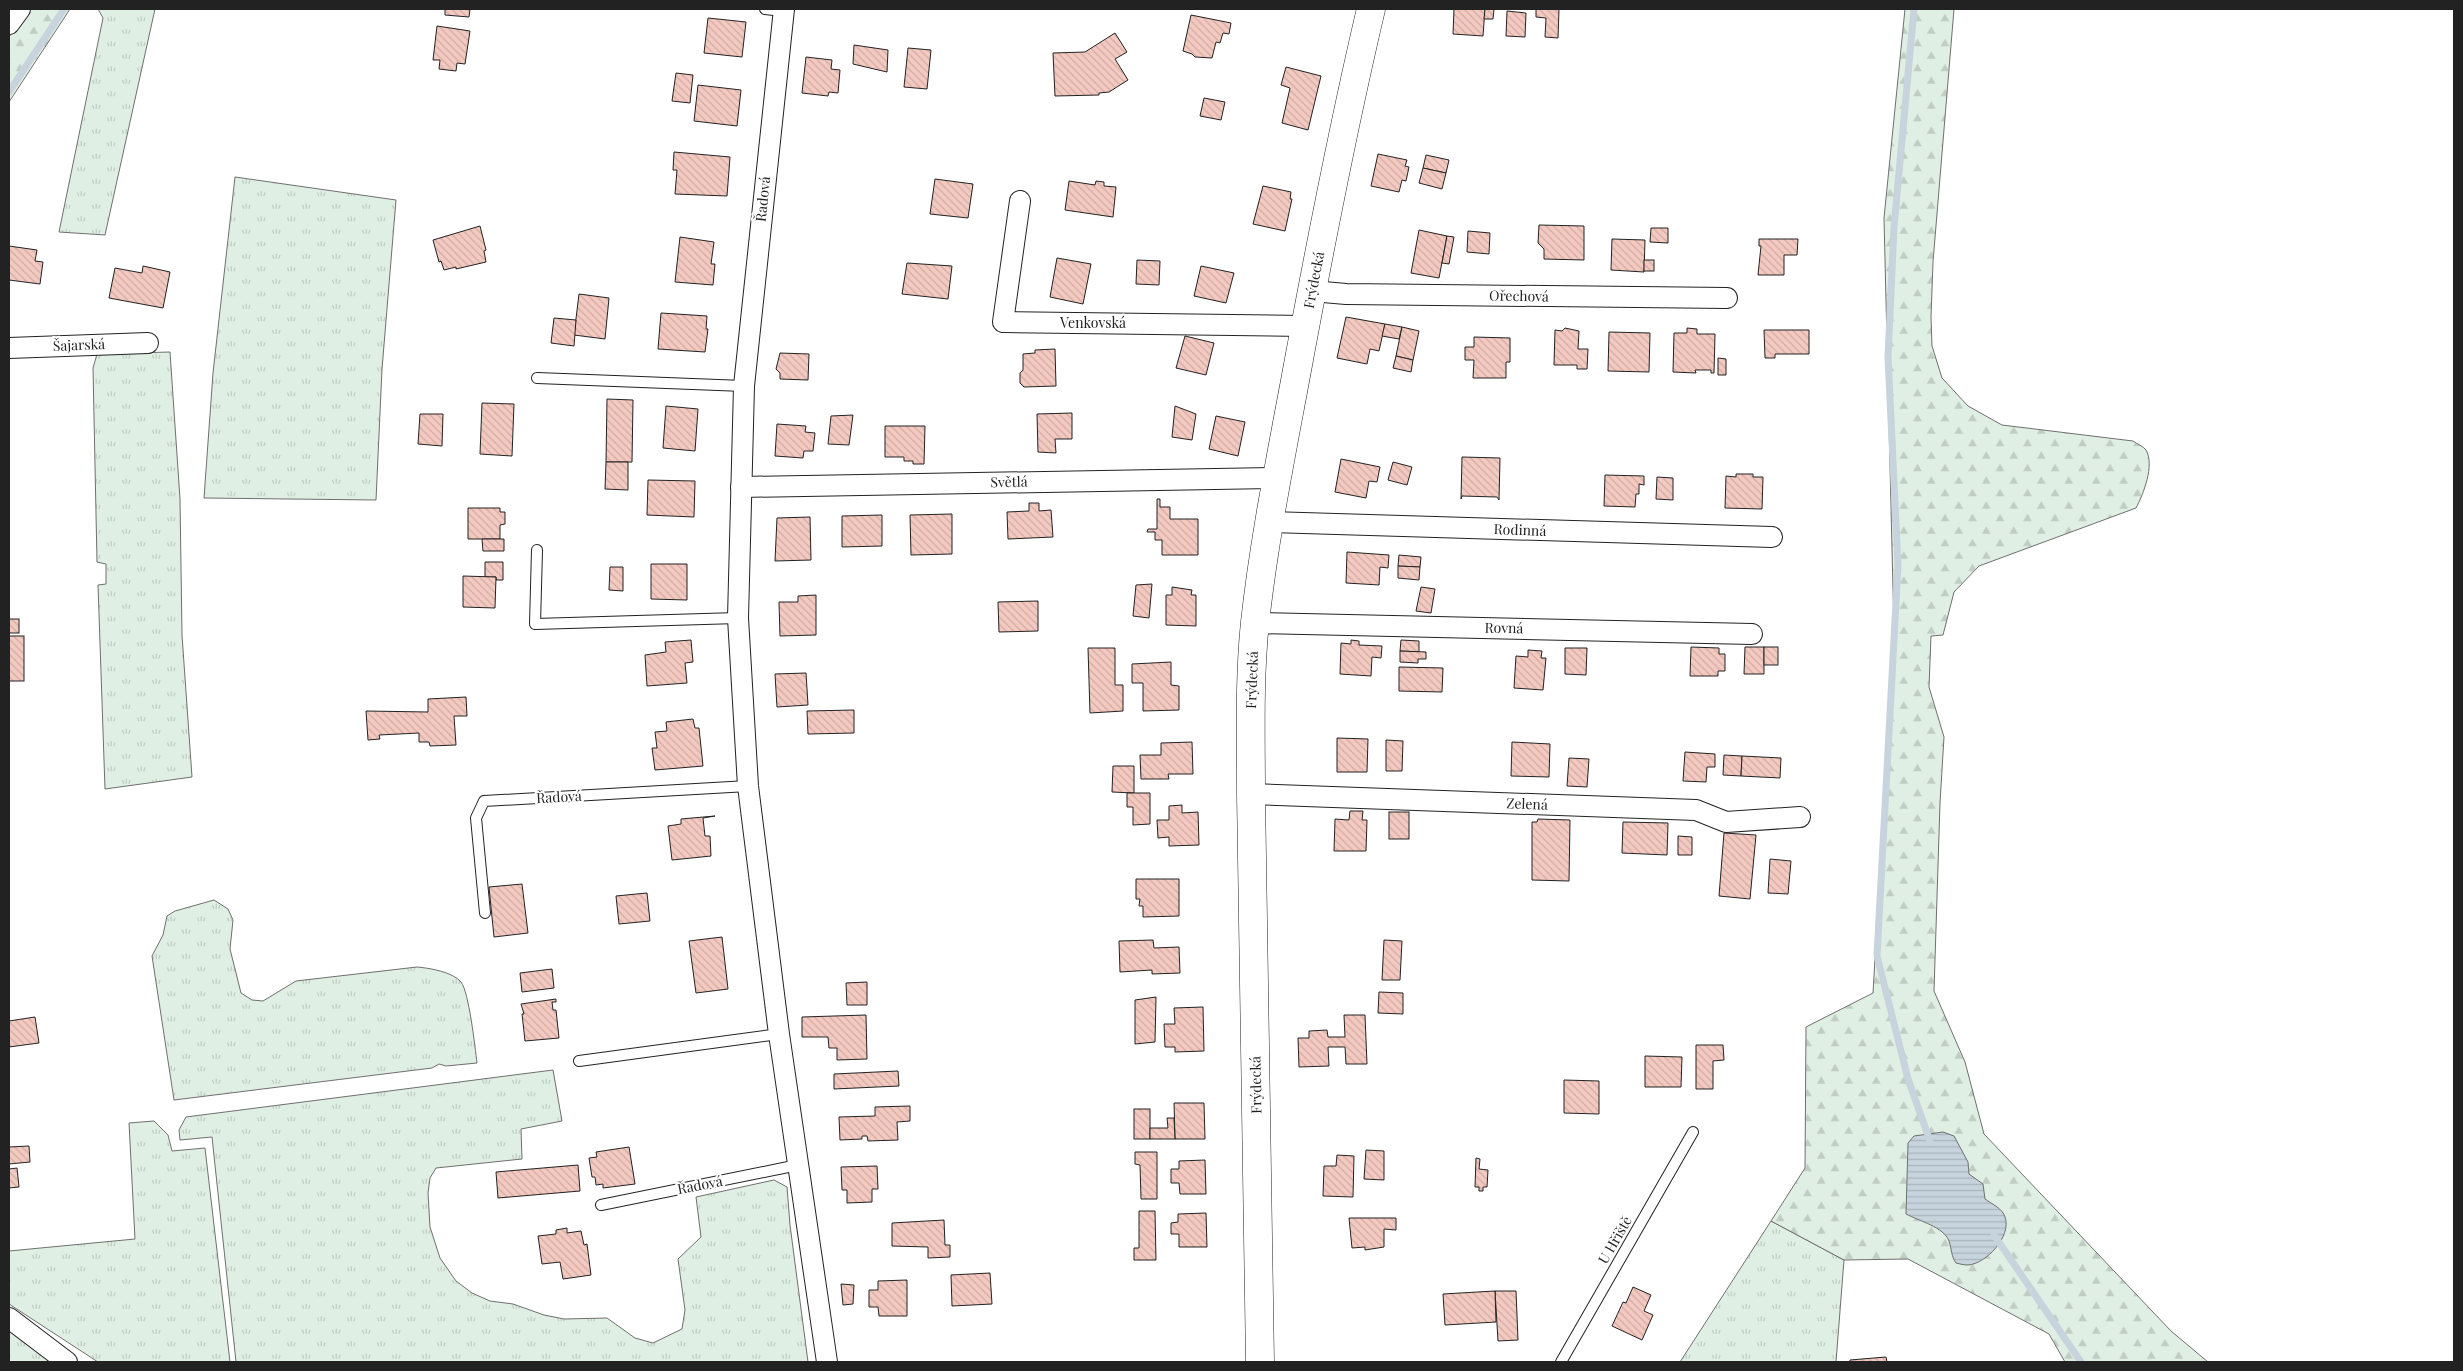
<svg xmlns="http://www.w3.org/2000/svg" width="2463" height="1371" font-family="'Playfair Display',serif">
<defs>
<pattern id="grass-tufts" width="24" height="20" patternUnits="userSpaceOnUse" patternTransform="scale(1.25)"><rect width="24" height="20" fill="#e0efe3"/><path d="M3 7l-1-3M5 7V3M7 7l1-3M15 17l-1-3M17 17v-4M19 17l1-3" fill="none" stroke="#c0cdc2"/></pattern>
<pattern id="forest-firs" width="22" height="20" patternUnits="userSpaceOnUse" patternTransform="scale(1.25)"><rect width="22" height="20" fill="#e0efe3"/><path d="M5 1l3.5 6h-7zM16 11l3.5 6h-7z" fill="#c0cdc2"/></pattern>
<pattern id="water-rules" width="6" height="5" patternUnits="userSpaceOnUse" patternTransform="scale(1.25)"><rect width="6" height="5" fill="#c7d3dd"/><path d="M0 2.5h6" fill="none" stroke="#abb5bd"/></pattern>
<pattern id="building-back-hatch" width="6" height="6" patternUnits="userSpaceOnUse" patternTransform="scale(1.25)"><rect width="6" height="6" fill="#f3c9c0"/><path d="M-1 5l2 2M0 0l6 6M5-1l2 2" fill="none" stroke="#d0aca5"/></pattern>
</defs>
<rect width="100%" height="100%" fill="#fff"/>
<g fill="url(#grass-tufts)" stroke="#6f6f6f">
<path d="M98 9H155L105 235 59 232 103 18Z"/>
<path d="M235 177 396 200 382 369 376 500 204 498 213 373Z"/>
<path d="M170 352 180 499 182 635 192 777 105 789 98 585 106 584V564L97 562 93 368 97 354Z"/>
<path d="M214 900 228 909 233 920 230 949 241 993 252 1000 263 1001 296 981 417 967C429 968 453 972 461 982 469 992 475 1047 477 1063L446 1066 439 1064 432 1068 174 1100 152 956 163 935 167 916 175 911Z"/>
<path d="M553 1070 562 1121 521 1129 522 1159 436 1168 430 1178 428 1193 430 1227 440 1258 456 1281 472 1293 490 1301 513 1304 544 1315 564 1319 607 1318 635 1338 653 1343 682 1329 685 1310 678 1259 701 1237 696 1197 774 1180 787 1187 790 1225 808 1362H236L212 1137 180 1140 179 1130 186 1117Z"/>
<path d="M154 1121 168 1135 172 1151 205 1148 230 1362H98L9 1304V1251L135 1239 129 1123Z"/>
<path d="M1771 1221 1844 1260 1836 1362H1680Z"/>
<path d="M9 1331 51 1362H9Z"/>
</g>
<g fill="url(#forest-firs)" stroke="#6f6f6f">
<path d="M28 9H70L9 102V37Z"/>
<path d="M1905 9H1954L1933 262 1931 317 1932 346 1942 378 1968 406 2002 425 2133 441C2137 444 2143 446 2146 450 2155 465 2143 495 2136 508L1979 566 1954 592 1943 635 1931 636 1929 687 1944 737 1940 803 1934 991 1965 1062 1984 1134 2171 1331 2208 1362H2065L2049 1334 1908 1259 1844 1260 1771 1221 1805 1168 1806 1027 1873 993 1894 631 1884 218Z"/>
</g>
<path fill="url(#water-rules)" stroke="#6f6f6f" d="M1943 1132 1954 1136 1968 1162 1969 1174 1983 1184 1985 1199C1992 1204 2003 1209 2005 1217 2012 1236 1986 1264 1968 1265 1964 1265 1960 1264 1956 1263 1951 1256 1952 1250 1949 1241 1944 1227 1919 1221 1906 1214L1908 1143 1914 1136Z"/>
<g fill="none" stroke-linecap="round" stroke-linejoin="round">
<g stroke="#c7d3dd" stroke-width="7">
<path d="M1914 9 1894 227 1888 357 1898 565 1877 956 1908 1079 1930 1141"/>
<path d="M9 92 64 9"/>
<path d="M1994 1235 2081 1362"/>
</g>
</g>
<g fill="url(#building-back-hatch)" stroke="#222">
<path d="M445 9H470L469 17 445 15Z"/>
<path d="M1454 9H1485L1483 36 1453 34Z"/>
<path d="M1485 9H1494L1493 19H1484Z"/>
<path d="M1536 9H1559L1558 38 1545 37 1546 18 1536 17Z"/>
<path d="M1507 11 1526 13 1525 37 1506 36Z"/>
<path d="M1191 15 1231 23 1229 34 1223 33 1220 43 1216 42 1212 58 1195 57 1192 54 1183 51Z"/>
<path d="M708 18 746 22 742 57 704 53Z"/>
<path d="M437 26 470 31 465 64 457 63 456 71 439 69 440 60H433Z"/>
<path d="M1115 33 1127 52 1115 59 1128 80 1109 92 1099 93V95L1055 96 1053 53 1085 52Z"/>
<path d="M854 45 888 50 887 72 853 64Z"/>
<path d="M908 48 931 50 927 89 904 87Z"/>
<path d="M806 57 832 60 831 69 840 70 838 93 829 92 828 96 802 93Z"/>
<path d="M1286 67 1321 76 1308 130 1282 123 1290 88 1281 85Z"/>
<path d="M676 73 693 75 690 103 672 101Z"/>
<path d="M698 85 741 90 737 126 694 121Z"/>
<path d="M1204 98 1225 102 1221 120 1200 116Z"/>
<path d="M674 152 730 157 727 196 675 194 677 170H673Z"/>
<path d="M1378 154 1407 160 1405 166 1409 167 1406 181 1402 180 1399 192 1371 186Z"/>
<path d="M1426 155 1449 160 1446 173 1423 168Z"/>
<path d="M1423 168 1446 173 1442 189 1419 183Z"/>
<path d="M935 179 973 184 968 218 930 214Z"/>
<path d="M1069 181 1095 185 1096 181 1104 182V186L1116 187 1113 217 1065 210Z"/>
<path d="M1263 186 1291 192 1290 199H1292L1285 231 1253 224Z"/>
<path d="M1539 225 1584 226V260L1544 259V249L1538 243Z"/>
<path d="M480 226 486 250 484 251 486 262 456 269V267L444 270 441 261 439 262 433 240Z"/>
<path d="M1651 228H1668V243L1650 242Z"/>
<path d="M1419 230 1447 236 1439 278 1411 273Z"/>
<path d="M1468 231 1490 233 1489 254 1467 252Z"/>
<path d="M1447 236 1454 237 1449 264 1442 263Z"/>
<path d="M680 237 714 242 711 264H715L713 285 675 282Z"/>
<path d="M1612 239 1645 240 1644 272 1611 270Z"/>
<path d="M1759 239H1798L1797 255H1784V275H1758L1761 246H1759Z"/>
<path d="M9 246 37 250 35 261 43 262 40 284 9 280Z"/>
<path d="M1057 258 1091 264 1083 304 1050 297Z"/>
<path d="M1137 260 1160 261 1159 285 1136 284Z"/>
<rect x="1644" y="260" width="10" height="11"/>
<path d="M907 263 952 266 948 299 902 294Z"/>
<path d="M143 266 170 272 163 308 109 298 115 268 142 273Z"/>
<path d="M1201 266 1234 273 1226 303 1194 296Z"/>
<path d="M579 294 609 298 605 339 574 335Z"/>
<path d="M661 313 707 316 706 329H708L705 352 658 349Z"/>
<path d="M1346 317 1385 324 1379 351 1370 349 1367 364 1337 358Z"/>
<path d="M554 318 576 320 574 346 551 343Z"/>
<path d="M1385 324 1402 327 1399 339 1382 336Z"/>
<path d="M1402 327 1419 331 1413 360 1396 356Z"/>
<path d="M1565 328 1579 331 1578 349H1588L1587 369H1577V365H1554L1555 330 1562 331Z"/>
<path d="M1687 328 1697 329V334H1715L1714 373H1711V370H1695L1696 373 1673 372 1674 333H1687Z"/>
<path d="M1764 330H1809V354H1775V358H1765Z"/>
<path d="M1609 332 1650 333 1649 372 1608 371Z"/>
<path d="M1185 336 1214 343 1206 375 1176 368Z"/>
<path d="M1474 337 1510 338V362H1506V378H1473L1474 360H1465V347H1474Z"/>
<path d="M1055 349 1056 386 1024 387 1020 383V373L1023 370V354L1035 353V350Z"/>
<path d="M780 353 809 354 808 380 780 379V373L776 369Z"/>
<path d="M1396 356 1413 360 1411 372 1393 368Z"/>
<path d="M1718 358 1726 359V375H1718Z"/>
<path d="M607 399 633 400 632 462H606Z"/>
<path d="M482 403 514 404 512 456 480 454Z"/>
<path d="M666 406 698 409 695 451 663 448Z"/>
<path d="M1175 406 1196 414 1192 440 1172 437Z"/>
<path d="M1072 413V439H1055L1056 453 1038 452 1037 414Z"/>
<path d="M420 414H443L442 446 418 444Z"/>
<path d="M853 415 849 445 828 444 831 416Z"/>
<path d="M1216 416 1245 422 1238 456 1209 449Z"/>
<path d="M777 424 806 426 805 432 815 433 813 451H804L803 458 775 456Z"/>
<path d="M885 426H925L924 464H913V461H904V457H885Z"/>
<path d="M1462 457 1500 458 1499 500 1497 497 1462 496 1461 499Z"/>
<path d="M1341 459 1380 467 1377 482 1369 481 1366 498 1335 492Z"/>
<path d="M606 462H628V490L605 489Z"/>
<path d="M1393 462 1412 467 1407 485 1388 480Z"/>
<path d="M1736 474H1753V477H1763L1762 509 1725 508 1726 476 1736 477Z"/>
<path d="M1605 475 1644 476V485L1639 484V494H1636L1635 507 1604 506Z"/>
<path d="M1657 477 1673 478V500L1656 499Z"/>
<path d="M648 480 695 481 694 517 647 515Z"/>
<path d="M1157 499H1160V507H1170V519H1198V555H1162V540H1155V532H1147L1148 529H1157Z"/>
<path d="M1029 503H1039V511L1051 510 1053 537 1008 539 1007 512 1029 511Z"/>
<path d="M468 508H500V512H505V524L500 525V539H468Z"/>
<path d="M952 514V554L911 555 910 515Z"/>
<path d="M882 515V546L842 547V516Z"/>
<path d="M810 517 811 560 775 561 777 518Z"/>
<path d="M482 539H504V551H483Z"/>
<path d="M1347 552 1389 555 1388 568 1380 567 1379 585 1346 583Z"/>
<path d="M1399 555 1421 557 1420 567 1398 566Z"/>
<path d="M485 562H503V580H496V577H485Z"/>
<path d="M651 564H687V600L651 599Z"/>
<path d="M1398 566 1420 567 1419 580 1398 578Z"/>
<path d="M610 567H623V591L609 590Z"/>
<path d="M463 576 496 577 495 608 463 607Z"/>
<path d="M1152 584 1149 618 1133 616 1136 585Z"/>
<path d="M1172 587 1192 590 1191 595H1196V626L1166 625V595H1172Z"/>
<path d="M1421 587 1435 589 1431 613 1416 611Z"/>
<path d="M816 595V635L780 636 779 602H798V596Z"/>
<path d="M1038 601V631L999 632 998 602Z"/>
<rect x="9" y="619" width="10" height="14"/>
<rect x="9" y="636" width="15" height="45"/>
<path d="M691 640 693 662 685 663 687 683 647 686 645 655 666 652 665 642Z"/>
<path d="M1351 640 1359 641V645L1382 646 1381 658 1372 657 1371 676 1340 674 1341 643 1351 644Z"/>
<path d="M1401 640 1419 641V652L1400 651Z"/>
<path d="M1691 647 1719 648V654H1725V671H1718V676H1690Z"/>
<path d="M1745 647H1764V674H1744Z"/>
<rect x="1764" y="647" width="14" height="18"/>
<path d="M1088 648H1115V685H1123V711L1090 713Z"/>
<path d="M1565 648H1587L1586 675 1565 674Z"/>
<path d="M1528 650 1542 651 1541 658H1546L1543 690 1514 688 1516 656 1528 657Z"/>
<path d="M1400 651 1426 652V659H1418V663L1400 662Z"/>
<path d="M1171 662V685L1179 686V710L1143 711V683H1132V664Z"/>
<path d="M1399 667 1443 668 1442 692 1399 691Z"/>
<path d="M806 673 808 705 777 707 775 674Z"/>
<path d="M466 697 467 716H454L456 745 430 746 429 742H419V733L379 735 380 739 368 740 366 711 428 712V699Z"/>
<path d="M854 710V733L808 734 807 711Z"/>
<path d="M693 719 695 728H699L703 766 655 770 652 748H657L655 732 667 731 666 722Z"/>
<path d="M1337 738 1368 739 1367 772H1337Z"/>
<path d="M1386 740 1403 741 1402 771H1386Z"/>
<path d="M1192 742 1193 774H1168L1169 779H1141L1140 755H1161V743Z"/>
<path d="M1512 742 1550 744 1549 777 1511 776Z"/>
<path d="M1685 752 1715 754V767H1707L1706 782 1683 781Z"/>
<path d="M1724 755 1742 756 1741 776 1723 775Z"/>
<path d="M1742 756 1781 758 1780 778 1741 776Z"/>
<path d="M1569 758 1589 759 1587 787 1567 786Z"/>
<path d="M1113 766H1134V793L1112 792Z"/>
<path d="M1127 793H1150V824L1133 825V807H1127Z"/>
<path d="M1182 805V813L1198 812 1199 845 1169 846V837L1158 838 1157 820H1169V806Z"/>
<path d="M1350 811H1363L1362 820H1367L1366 851H1334L1335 819 1349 820Z"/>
<rect x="1389" y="812" width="20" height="27"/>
<path d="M715 816 703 818 705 836H710L711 856 672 860 668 826 681 824V819Z"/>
<path d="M1538 819 1570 820 1569 881 1532 880V822H1537Z"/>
<path d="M1623 822 1668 823 1667 855 1622 853Z"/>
<path d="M1724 833 1756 835 1750 899 1719 896Z"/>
<path d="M1678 836 1692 837V855H1678Z"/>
<path d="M1770 859 1791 861 1788 894 1768 893Z"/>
<path d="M1136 879H1179V916L1143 917V906H1139L1140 899H1136Z"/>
<path d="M522 884 528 933 494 937 489 887Z"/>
<path d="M647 893 650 921 619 924 616 896Z"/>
<path d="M722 937 728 989 696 993 689 941Z"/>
<path d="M1153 940 1154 948 1179 947 1180 973 1152 974V970L1120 972 1119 941Z"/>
<path d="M1384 940 1402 941 1400 980H1382Z"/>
<path d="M552 969 554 988 522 992 520 973Z"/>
<path d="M867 982V1005H847L846 983Z"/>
<path d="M1379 992 1403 993V1014L1378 1013Z"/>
<path d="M1156 997 1155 1042 1135 1044V1000Z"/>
<path d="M556 999V1002H552L553 1010H556L559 1038 525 1041 522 1014H524L521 1004Z"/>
<path d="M1203 1007 1204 1051 1175 1052V1047H1165L1164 1024H1175L1174 1008Z"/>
<path d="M866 1015 867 1059 837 1060V1048H829L828 1037H802V1017Z"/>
<path d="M1344 1015H1365L1367 1064H1346L1345 1047H1328L1329 1066 1299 1067 1298 1038H1309V1031L1327 1030 1328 1037H1345Z"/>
<path d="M35 1017 39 1043 9 1047V1021Z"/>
<path d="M1696 1045H1723L1724 1060 1713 1061V1089H1696Z"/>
<path d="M1645 1056 1682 1057 1681 1087H1645Z"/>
<path d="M898 1071 899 1086 834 1089V1074Z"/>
<path d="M1564 1080 1599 1081V1114L1564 1113Z"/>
<path d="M1174 1103H1204L1205 1139H1175Z"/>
<path d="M910 1106V1121L897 1122 898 1140 868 1141 867 1136H862V1139L840 1140 839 1117 875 1116V1107Z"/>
<rect x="1134" y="1109" width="16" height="30"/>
<path d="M1167 1118H1174L1175 1139H1150V1128H1168Z"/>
<path d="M29 1146 30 1162 9 1164V1147Z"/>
<path d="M629 1147 635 1184 603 1188V1184L596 1185 595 1177H592L589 1158 597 1157 596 1152Z"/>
<path d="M1366 1150 1384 1151V1180L1364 1179Z"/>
<path d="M1135 1152H1157V1199H1141L1140 1165 1135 1164Z"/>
<path d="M1337 1155 1354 1156 1353 1197 1323 1196 1324 1166H1336Z"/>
<path d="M1476 1158 1480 1159 1479 1169 1488 1170 1487 1187H1483V1191H1479V1187H1475Z"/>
<path d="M1205 1160 1206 1194H1180L1179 1183H1171V1169H1179V1161Z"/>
<path d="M578 1165 580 1191 498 1198 496 1172Z"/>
<path d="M877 1166 878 1189H872V1202L847 1203V1190H842L841 1167Z"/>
<path d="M17 1168 19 1187 9 1188V1169Z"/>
<path d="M1139 1211H1155L1156 1260H1134V1248H1139Z"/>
<path d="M1206 1213 1207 1247H1179V1234H1171V1223L1178 1222V1214Z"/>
<path d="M1349 1218H1396V1230L1384 1229V1247L1365 1250V1247L1352 1248Z"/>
<path d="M944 1220 945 1245H950V1257L928 1258V1247L892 1246V1223Z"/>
<path d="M567 1228V1233L581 1231 584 1245 587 1244 591 1275 563 1279 560 1262 542 1264 538 1236 556 1234V1230Z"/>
<path d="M990 1273 992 1304 952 1306 951 1275Z"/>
<path d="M907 1280V1316H879L878 1307H869V1290H878V1281Z"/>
<path d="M841 1284 854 1285 853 1304 843 1305Z"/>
<path d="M1633 1287 1651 1295 1644 1311 1653 1315 1642 1340 1612 1326 1623 1302 1626 1303Z"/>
<path d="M1495 1291H1516L1518 1340 1498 1341Z"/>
<path d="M1495 1291 1496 1322 1445 1325 1443 1294Z"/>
<path d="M1886 1357 1887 1362H1850V1360Z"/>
</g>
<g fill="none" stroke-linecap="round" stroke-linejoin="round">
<g stroke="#222" stroke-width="12">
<g id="service">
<path d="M765 9 783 11"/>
<path d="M537 378 744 386"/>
<path d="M537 550 535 624 738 618"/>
<path d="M485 913 476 818 484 801 748 786"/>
<path d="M579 1061 779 1034"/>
<path d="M601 1205 798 1165"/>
<path d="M1561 1362 1693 1132"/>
</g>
</g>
<g stroke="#222" stroke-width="22">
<g id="minor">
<path d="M784 9 744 386 738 618 748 786 779 1034 827 1362"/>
<path d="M9 24 20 9"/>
<path d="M1020 201 1003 322 1305 326"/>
<path d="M1312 291 1346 294 1727 298"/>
<path d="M9 348 148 343"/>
<path d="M741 487 1277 478"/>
<path d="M1269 522 1772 537"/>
<path d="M1255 623 1752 634"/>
<path d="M1251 794 1696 810 1726 822 1800 817"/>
<path d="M9 1318 67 1362"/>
</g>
</g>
<g stroke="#222" stroke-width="29">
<path id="secondary" d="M1260 1362 1251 794C1251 737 1249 679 1255 622 1264 541 1280 461 1295 381 1318 256 1342 132 1371 9"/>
</g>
<use href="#service" stroke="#fff" stroke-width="10"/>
<use href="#minor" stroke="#fff" stroke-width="20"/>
<use href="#secondary" stroke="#fff" stroke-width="28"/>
</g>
<g text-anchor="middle" stroke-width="4" stroke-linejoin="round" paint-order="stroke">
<g font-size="14" fill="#222" stroke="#fff">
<text transform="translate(763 199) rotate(-84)" y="5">Řadová</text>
<text transform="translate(1314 280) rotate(-79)" y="5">Frýdecká</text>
<text transform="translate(1519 296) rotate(1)" y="5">Ořechová</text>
<text x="1093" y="328">Venkovská</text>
<text transform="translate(79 345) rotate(-2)" y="5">Šajarská</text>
<text transform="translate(1009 482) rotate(-1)" y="5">Světlá</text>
<text transform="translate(1520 530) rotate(2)" y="5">Rodinná</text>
<text transform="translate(1504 628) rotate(1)" y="5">Rovná</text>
<text transform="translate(1252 680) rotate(-88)" y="5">Frýdecká</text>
<text transform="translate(559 797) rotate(-3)" y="5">Řadová</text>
<text transform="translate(1527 804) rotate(2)" y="5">Zelená</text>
<text transform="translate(1256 1085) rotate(-91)" y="5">Frýdecká</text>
<text transform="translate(700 1185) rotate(-11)" y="5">Řadová</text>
<text transform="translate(1615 1240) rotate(-60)" y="5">U Hřiště</text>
</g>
</g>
<rect width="2463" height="1371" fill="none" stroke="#222222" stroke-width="20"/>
</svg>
